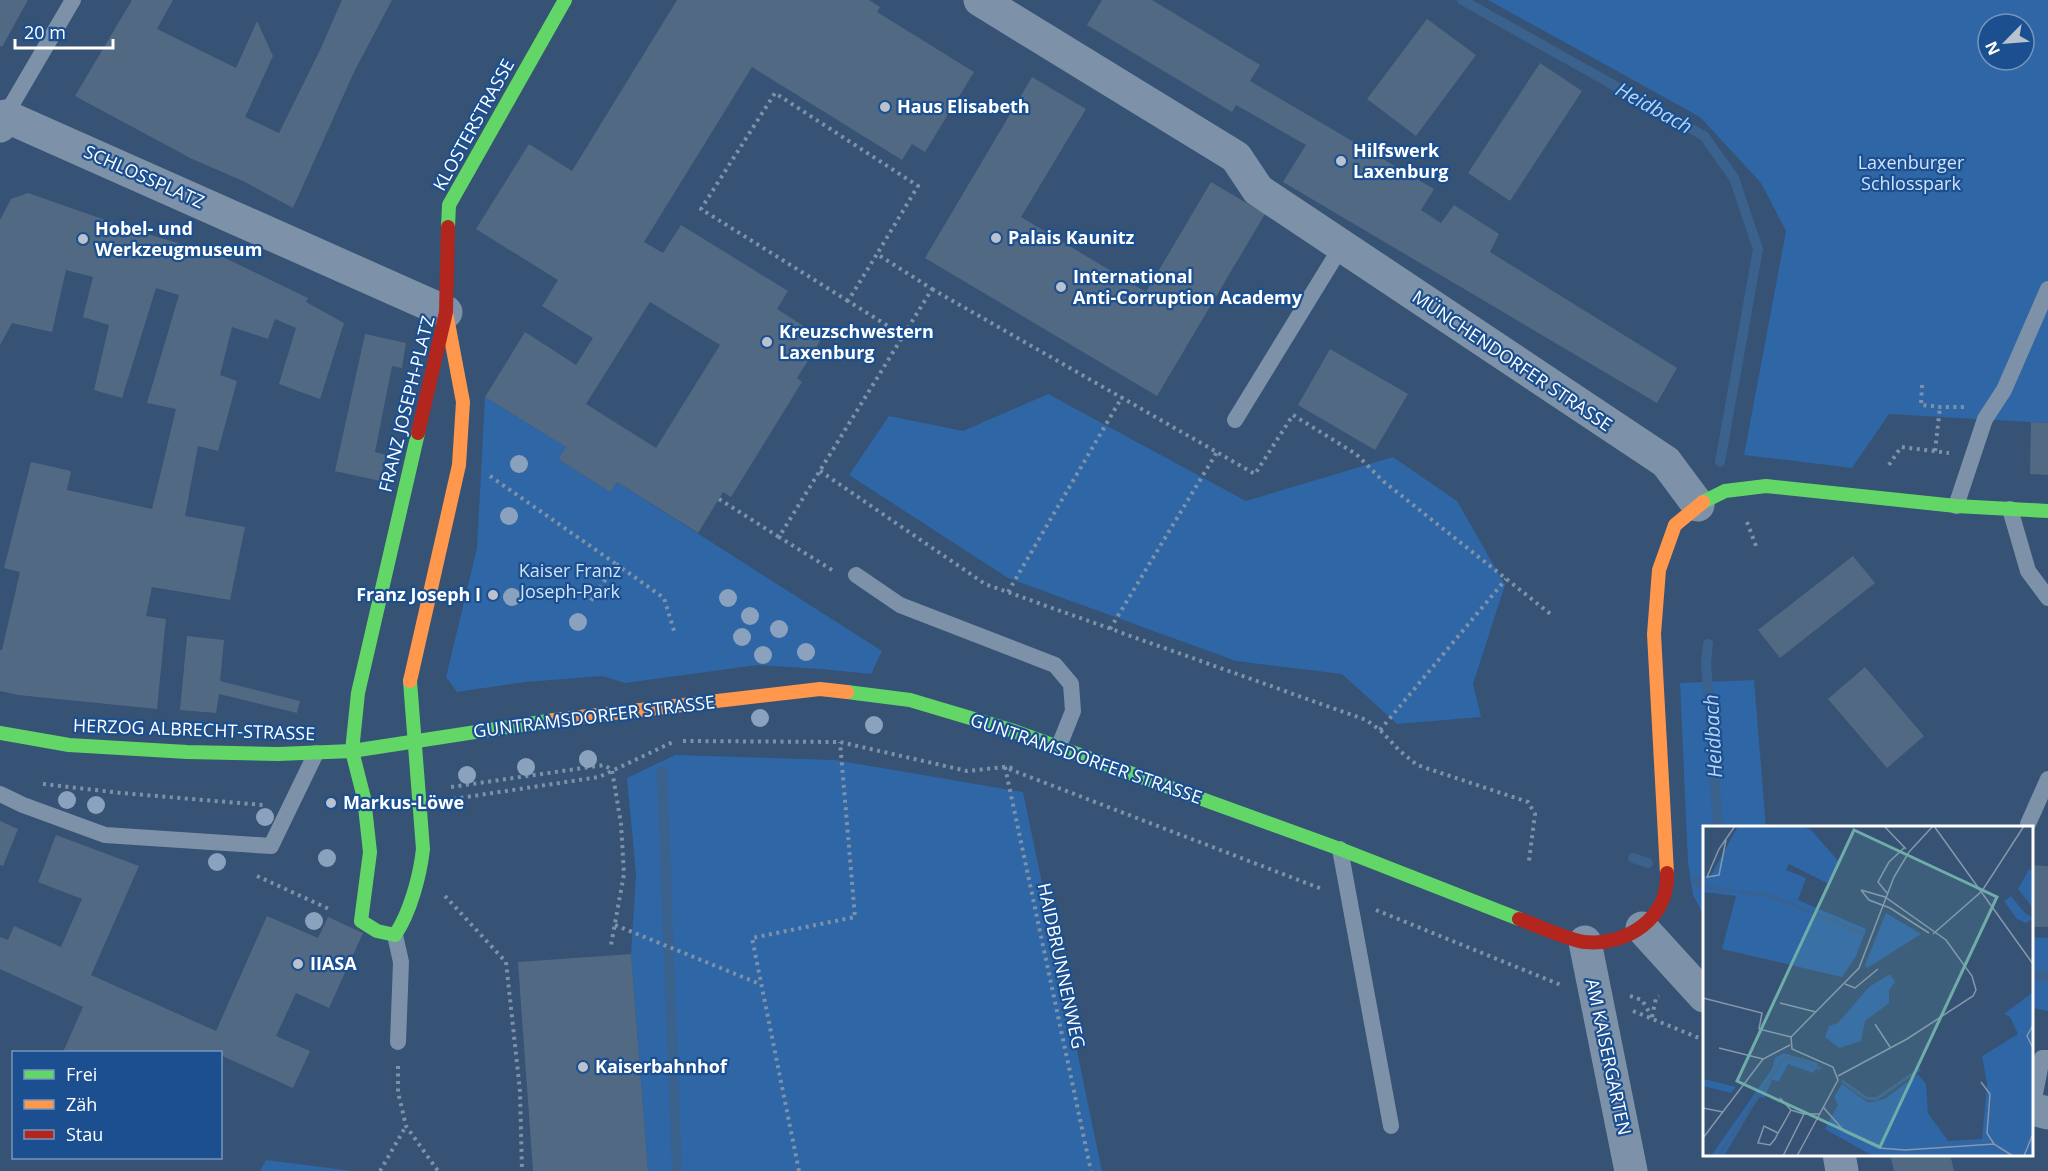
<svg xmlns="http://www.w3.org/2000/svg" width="2048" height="1171" font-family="'Open Sans',sans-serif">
<rect width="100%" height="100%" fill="#365274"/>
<g fill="#2f66a5" fill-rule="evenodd">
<path d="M1488 0H2048V423L1889 414 1852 468 1744 455 1786 231 1761 183 1700 117ZM1988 24H2024V60H1988Z"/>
<path d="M1048 394 1246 501 1393 457 1457 501 1505 585 1473 684 1481 717 1397 724 1342 674 1236 661 1008 578 849 475 889 416 963 431Z"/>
<path d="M485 397 566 447 558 459 610 492 617 482 882 651 871 674 821 669 758 665 625 683 602 676 526 682 457 692 446 677 477 548Z"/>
<path d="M1754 680 1766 827 1704 828V916L1693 895 1688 863 1680 683Z"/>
<path d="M675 755 835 760 1023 792 1102 1171H648L631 954 636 874 627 778Z"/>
<path d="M2032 937 2048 938V1011L2032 1008Z"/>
<path d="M266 1160 353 1171H260Z"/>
</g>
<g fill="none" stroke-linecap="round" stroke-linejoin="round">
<g stroke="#3b618d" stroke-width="10">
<path d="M1462 0 1704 136 1734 178 1758 249 1720 462"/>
<path d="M1708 644 1706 662 1718 828"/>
<path d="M662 771 677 1171"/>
<path d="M1633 858 1648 863"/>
<path d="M1697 881 1704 884"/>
<path d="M2032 975 2048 977"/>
</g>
</g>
<g fill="#526984" fill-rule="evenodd">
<path d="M0 0H28L2 47 0 46Z"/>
<path d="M132 0H173L157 29 236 68 257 21 273 56 245 117 279 133 320 50 342 0H392L354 72 293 208 243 181 192 159 75 96Z"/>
<path d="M677 0H869L880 7 877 12 974 72 925 152 912 144 902 160 752 67 644 242 663 253 681 225 788 291 777 309 822 338 797 378 802 382 731 497 723 492 698 533 617 482 610 492 558 459 566 447 485 397 525 332 576 365 593 338 542 306 558 280 476 229 529 144 572 171ZM650 302 720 345 656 448 586 404Z"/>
<path d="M1102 0H1152L1260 65 1250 81 1434 189 1421 210 1441 223 1454 205 1499 234 1490 252 1677 368 1657 403 1283 182 1306 145 1236 105 1232 112 1087 25Z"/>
<path d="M1427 19 1476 55 1416 136 1367 99Z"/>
<path d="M1540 63 1582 91 1510 201 1468 173Z"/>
<path d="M1032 77 1086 109 1021 217 1146 292 1211 182 1265 214 1157 396 925 258Z"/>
<path d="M28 193 134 230 221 256 308 298 306 302 344 323 320 399 279 384 296 328 275 319 268 339 232 327 220 375 237 381 218 451 198 446 185 516 245 527 230 600 152 587 146 616 166 619 157 709 18 695 0 691V650H2L20 572 4 568 31 462 71 471 67 490 152 509 176 409 147 403 179 295 156 288 122 398 94 390 109 325 83 317 93 277 66 270 52 332 12 323 0 345V220L11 199Z"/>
<path d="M365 334 406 343 402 368 392 366 375 452 386 455 380 481 335 471Z"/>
<path d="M1330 349 1408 394 1375 450 1298 405Z"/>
<path d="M2031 422 2048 423V475L2030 474Z"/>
<path d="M1853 556 1875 583 1780 658 1758 630Z"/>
<path d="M187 636 224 640 220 681 300 701 297 713 219 694 216 713 180 710Z"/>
<path d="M1865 667 1924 736 1887 768 1828 699Z"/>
<path d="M0 821 18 829 3 866 0 865Z"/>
<path d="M56 835 139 866 91 975 216 1031 267 916 318 938 328 917 363 933 329 1008 296 993 276 1036 310 1051 293 1088 220 1055V1052H63L83 1007 0 969V937L8 940 14 926 61 947 82 899 38 882Z"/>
<path d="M2032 865 2048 866V927H2032Z"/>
<path d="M631 954 648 1171H533L518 962Z"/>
<path d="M1890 1154H1950L1954 1171H1894Z"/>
</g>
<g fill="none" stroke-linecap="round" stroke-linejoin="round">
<g stroke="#7d92a8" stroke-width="4" stroke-dasharray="3 4.5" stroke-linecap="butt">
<path d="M932 289 1255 474 1293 415 1356 454 1383 481 1553 616"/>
<path d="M848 301 701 209 775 93 918 186 877 254"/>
<path d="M1922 385 1921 405 1940 407H1965"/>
<path d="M1935 451 1940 407"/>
<path d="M1889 465 1901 447 1949 453"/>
<path d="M820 471 985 584 1366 720 1380 730 1400 751 1417 765 1528 802 1535 814 1529 861"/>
<path d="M490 476 616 564 590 602"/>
<path d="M719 499 779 537"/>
<path d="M1747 522 1756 546"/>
<path d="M616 564 664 598 675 634"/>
<path d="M832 570 779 537 932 289 877 254 848 301 904 336"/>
<path d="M1008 592 1122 397"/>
<path d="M1110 629 1217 452"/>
<path d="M1380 730 1506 579"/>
<path d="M683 741 840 742 967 771 1005 767 1013 768"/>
<path d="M1005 767 1091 1171"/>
<path d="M1009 769 1322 889"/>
<path d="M43 784 121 793 263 805"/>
<path d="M451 787 604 765 612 770 621 824 624 874 611 945"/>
<path d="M453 799 599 777 675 741"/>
<path d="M257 876 329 909"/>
<path d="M445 896 506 962 520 1091 522 1171"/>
<path d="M1376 910 1561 985"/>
<path d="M615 925 760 984"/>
<path d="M1630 996 1642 1000 1652 1017"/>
<path d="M1633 1011 1704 1040"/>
<path d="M1652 1017 1656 998 1659 996"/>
<path d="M398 1066V1092L406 1126 438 1171"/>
<path d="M380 1171 406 1126"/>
<path d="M799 1171 752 938 855 917 840 742"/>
</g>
<g stroke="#7d92a8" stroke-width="16">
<path d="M0 115 5 116 73 0"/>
<path d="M1235 420 1341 247"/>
<path d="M1956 506 1985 419 2004 390 2048 289"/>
<path d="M2010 509 2028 571 2048 598"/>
<path d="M856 575 900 605 1055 665 1071 684 1073 711 1059 746"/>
<path d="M0 794 23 805 105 835 271 846 316 753"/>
<path d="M2028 824 2048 779"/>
<path d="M1340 849 1391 1126"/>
<path d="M395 935 401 962 398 1042"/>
<path d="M2032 1109 2042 1058H2048"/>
</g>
<g stroke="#7d92a8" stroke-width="33">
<path d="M980 0 1236 157 1258 190 1666 462 1698 505"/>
<path d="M0 126 5 116 446 312"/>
<path d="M1642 928 1704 996"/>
<path d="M1585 942 1631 1171"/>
<path d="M2032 1109 2048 1113"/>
<path d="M1839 1154 1842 1171"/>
</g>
<g stroke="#63d668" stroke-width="14">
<path d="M448 227 449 205 565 0"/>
<path d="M1703 502 1725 491 1766 486 1956 506 2048 511"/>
<path d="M410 681 423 849C420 876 410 913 395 935L377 931 361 921 370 852 364 798 352 751 358 693 418 433"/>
<path d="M847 692 910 700 1014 731 1340 849 1519 919"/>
<path d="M0 733 69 745 187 752 278 754 352 751 554 720"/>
</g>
<g stroke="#ff974d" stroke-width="14">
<path d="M410 681 459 465 463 402 446 312"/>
<path d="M554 720 820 689 847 692"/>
<path d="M1667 873 1654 634 1659 570 1675 525 1703 502"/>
</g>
<g stroke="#b3261e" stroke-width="14">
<path d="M418 433 446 312 448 227"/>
<path d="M1519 919C1536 925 1569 940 1585 942 1627 946 1669 918 1667 873"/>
</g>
</g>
<g fill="#8aa2be">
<circle cx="519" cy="464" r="9"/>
<circle cx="509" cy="516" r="9"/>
<circle cx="512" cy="597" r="9"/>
<circle cx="728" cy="598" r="9"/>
<circle cx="750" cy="616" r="9"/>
<circle cx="578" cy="622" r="9"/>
<circle cx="779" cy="629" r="9"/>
<circle cx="742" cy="637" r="9"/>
<circle cx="806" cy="652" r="9"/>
<circle cx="763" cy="655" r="9"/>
<circle cx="760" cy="718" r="9"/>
<circle cx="874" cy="725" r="9"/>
<circle cx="588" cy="759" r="9"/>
<circle cx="526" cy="767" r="9"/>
<circle cx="467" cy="775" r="9"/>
<circle cx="67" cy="800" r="9"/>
<circle cx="96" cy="805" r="9"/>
<circle cx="265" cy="817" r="9"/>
<circle cx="327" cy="858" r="9"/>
<circle cx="217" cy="862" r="9"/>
<circle cx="314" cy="921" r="9"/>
</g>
<g fill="#b9c2ce" stroke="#1b4f8f" stroke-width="2">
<circle cx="885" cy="107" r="6"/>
<circle cx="1341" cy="161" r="6"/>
<circle cx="996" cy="238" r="6"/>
<circle cx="83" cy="239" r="6"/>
<circle cx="1061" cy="287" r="6"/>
<circle cx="767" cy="342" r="6"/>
<circle cx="493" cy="595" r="6"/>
<circle cx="331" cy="803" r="6"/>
<circle cx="298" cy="964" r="6"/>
<circle cx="583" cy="1067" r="6"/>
</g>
<g text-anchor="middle" stroke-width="4.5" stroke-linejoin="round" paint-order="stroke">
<g font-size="18" font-weight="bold" fill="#fff" stroke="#1b4f8f" text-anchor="start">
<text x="897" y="113">Haus Elisabeth</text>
<text x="1353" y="157">Hilfswerk<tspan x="1353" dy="21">Laxenburg</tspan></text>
<text x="95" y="235">Hobel- und<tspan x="95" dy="21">Werkzeugmuseum</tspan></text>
<text x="1008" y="244">Palais Kaunitz</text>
<text x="1073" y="283">International<tspan x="1073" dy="21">Anti-Corruption Academy</tspan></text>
<text x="779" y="338">Kreuzschwestern<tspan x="779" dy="21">Laxenburg</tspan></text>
<text x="481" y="601" text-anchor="end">Franz Joseph I</text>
<text x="343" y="809">Markus-Löwe</text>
<text x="310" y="970">IIASA</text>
<text x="595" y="1073">Kaiserbahnhof</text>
</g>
<g font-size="18" fill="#fff" stroke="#1b4f8f">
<text transform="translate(474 125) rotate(-61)" y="6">KLOSTERSTRASSE</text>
<text transform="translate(144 177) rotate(24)" y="6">SCHLOSSPLATZ</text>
<text transform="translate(1512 361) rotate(34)" y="6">MÜNCHENDORFER STRASSE</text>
<text transform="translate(407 404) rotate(-76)" y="6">FRANZ JOSEPH-PLATZ</text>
<text transform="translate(594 717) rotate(-7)" y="6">GUNTRAMSDORFER STRASSE</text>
<text transform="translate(194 730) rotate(2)" y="6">HERZOG ALBRECHT-STRASSE</text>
<text transform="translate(1086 759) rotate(19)" y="6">GUNTRAMSDORFER STRASSE</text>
<text transform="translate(1061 966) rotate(78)" y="6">HAIDBRUNNENWEG</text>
<text transform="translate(1608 1057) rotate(78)" y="6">AM KAISERGARTEN</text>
</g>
<g font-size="18" fill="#cfe3fa" stroke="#1b4f8f">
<text x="1911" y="169">Laxenburger<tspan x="1911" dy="21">Schlosspark</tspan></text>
<text x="570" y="577">Kaiser Franz<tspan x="570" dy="21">Joseph-Park</tspan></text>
</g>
<g font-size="20" font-style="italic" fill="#b5d3f5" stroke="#1b4f8f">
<text transform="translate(1654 108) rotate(29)" y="7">Heidbach</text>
<text transform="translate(1713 736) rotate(-93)" y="7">Heidbach</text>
</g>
</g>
<g transform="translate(1703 826)">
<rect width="330" height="330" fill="#365274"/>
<path d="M35 0H99L108 4 137 37 124 57 86 38 83 44 103 52 95 74 163 103 153 130 139 151 19 123 33 70 0 66V49L7 51ZM326 43 330 45V82L315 63ZM308 70 322 87 330 92 323 97 314 93 301 75ZM183 87 218 108 164 142 162 139ZM187 148 192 156 186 164V177L162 195 158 215 136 222 122 211 126 200 135 197 166 161ZM330 166V330H170L122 303 135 279 131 271 139 258 164 276H171L183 272 215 248 223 258 225 287 245 315 279 313 284 258 279 230 315 208 307 191 301 188ZM80 227 115 237 111 247 85 238 76 255 69 254 61 272 56 271 21 330H8L69 243 72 232ZM0 253 5 254 33 261 28 267 0 260Z" fill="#2f66a5"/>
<path fill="none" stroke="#3b618d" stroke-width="3" d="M2 61 32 65M37 66 68 70 162 108M139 255 163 272 173 273 217 243M15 330 80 234 87 231 118 243"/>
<path fill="none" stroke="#8697ac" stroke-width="1.5" d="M181 0 203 23M231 0 330 138M23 14 16 49 4 51 16 23 32 0M158 64 166 74 187 82 226 107M184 67 175 56 186 36 202 21M230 108 279 65 321 0M142 158 152 162 175 143M0 172 59 187 56 203 88 211M77 177 113 186M172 198 187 221M330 199 324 210 330 222M16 222 60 233M135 250 204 213 270 170 273 164 269 150 243 114 182 71 158 64M278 256 287 268 284 307 291 318M77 272 88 284 101 288M120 281 142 306 176 322 202 324 291 318 310 330M0 282 20 286M75 307 61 300 55 317 67 319 72 313 75 307 82 295 88 284M0 312 60 233 87 219M80 330 101 288H117M94 330 135 254 130 241 89 223 88 211 156 142 191 51 206 26 230 0M321 330 329 310"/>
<path fill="#6fada8" fill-opacity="0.15" stroke="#6fada8" stroke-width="3" d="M151 4 294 71 177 321 34 255Z"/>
<rect width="330" height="330" fill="none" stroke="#fff" stroke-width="3"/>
</g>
<rect x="12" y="1051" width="210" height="108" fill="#1b4f8f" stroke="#7695bc" stroke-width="1.5"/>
<rect x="24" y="1070" width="30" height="9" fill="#63d668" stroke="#7695bc" stroke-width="1.5"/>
<text x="66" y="1081" font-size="18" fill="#ffffff">Frei</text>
<rect x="24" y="1100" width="30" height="9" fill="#ff974d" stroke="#7695bc" stroke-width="1.5"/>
<text x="66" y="1111" font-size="18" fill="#ffffff">Zäh</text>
<rect x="24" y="1130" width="30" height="9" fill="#b3261e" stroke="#7695bc" stroke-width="1.5"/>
<text x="66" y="1141" font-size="18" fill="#ffffff">Stau</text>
<g transform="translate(2006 42) rotate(245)"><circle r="28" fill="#1b4f8f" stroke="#7695bc" stroke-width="1.5"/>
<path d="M0-4.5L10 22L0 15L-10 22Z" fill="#b9c2ce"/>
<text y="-9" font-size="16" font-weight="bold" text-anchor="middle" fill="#ffffff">N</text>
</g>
<path d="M15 39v9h98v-9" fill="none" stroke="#ffffff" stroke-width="3"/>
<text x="24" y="39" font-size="18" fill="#ffffff" stroke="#1b4f8f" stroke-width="4.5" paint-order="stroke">20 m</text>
</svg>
